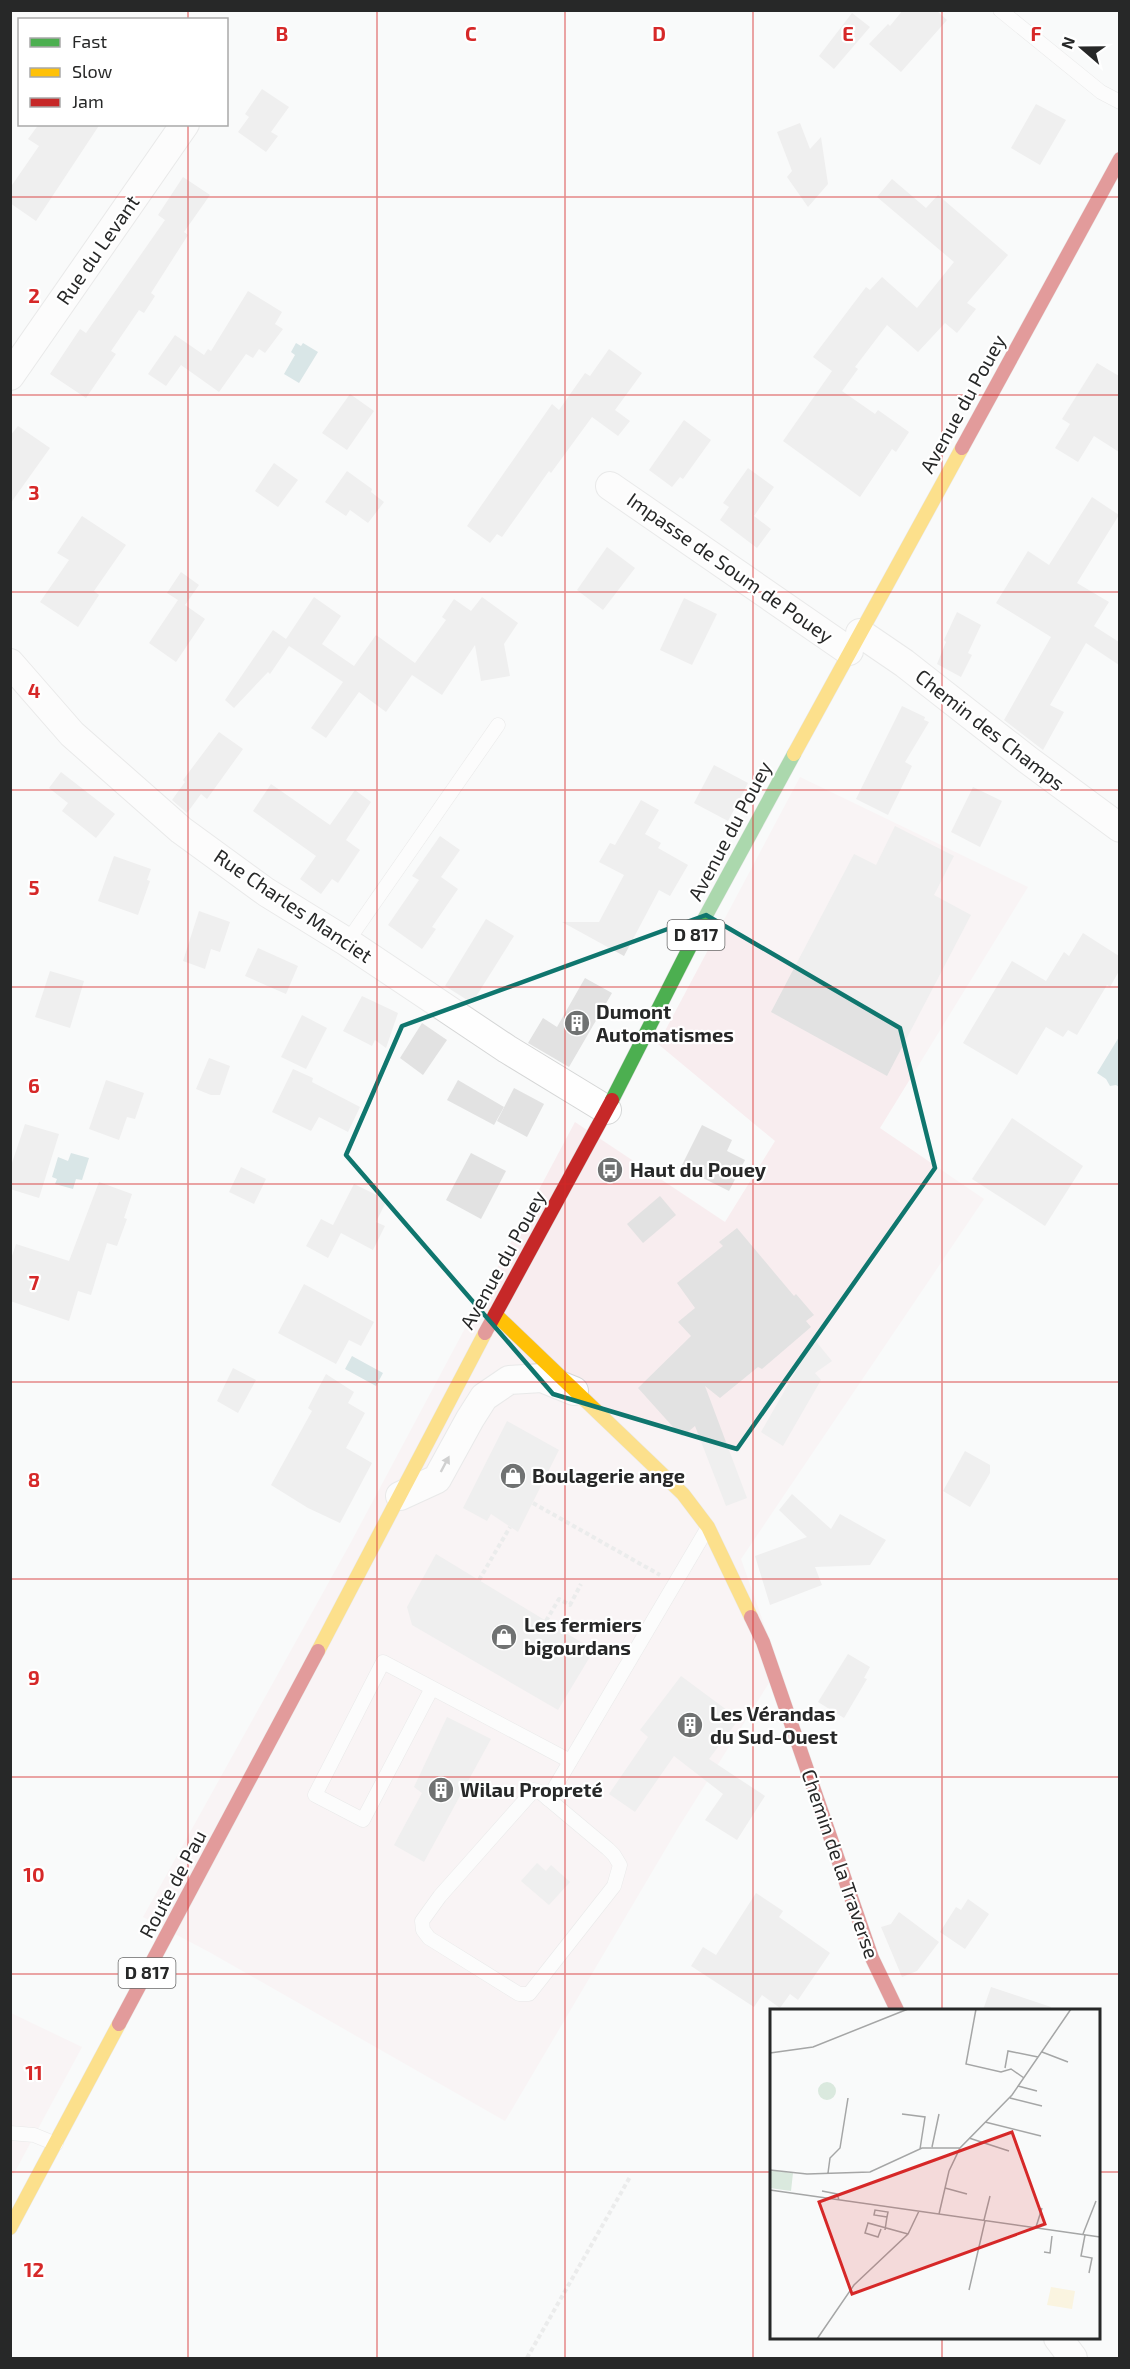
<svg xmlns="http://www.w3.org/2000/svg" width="1130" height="2369" font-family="'Exo 2',sans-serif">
<rect width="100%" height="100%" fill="#f9fafa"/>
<g fill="#f8edef">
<path d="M800 777 1028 887 880 1128 984 1199 741 1559 779 1667 678 1828 505 2121 211 1953 143 1917 350 1544 575 1122 725 1222 775 1141 658 1044Z"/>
<path d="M11 2013 82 2047 11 2179Z"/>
</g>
<g fill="#b2ced1">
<path d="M296 343 301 346 303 343 318 352 299 383 284 374 295 355 291 352Z"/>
<path d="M1119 1037V1087L1116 1085 1110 1086 1106 1079 1097 1073Z"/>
<path d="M71 1153 89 1158 82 1180 76 1179 73 1189 55 1184 57 1179 52 1177 58 1157 68 1161Z"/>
<path d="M352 1356 383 1373 376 1386 345 1369Z"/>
</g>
<g fill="#e2e2e2">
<path d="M903 10H936L947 20 901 72 869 44 888 24 890 26Z"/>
<path d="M852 13 870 27 834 69 819 56Z"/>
<path d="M262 89 289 107 271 132 278 136 266 152 238 132 249 117 245 114Z"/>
<path d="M1036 104 1066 120 1040 165 1011 148Z"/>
<path d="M800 123 810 149 821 137 828 184 808 207 787 177 792 171 777 132Z"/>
<path d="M39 124H100L36 221 10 203V188L39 146 28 139Z"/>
<path d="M183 177 210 195 184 232 188 235 151 293 155 296 144 313 139 310 111 351 116 354 86 398 50 374 80 329 86 333 165 220 158 215Z"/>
<path d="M892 179 926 208 938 195 1008 255 967 303 976 309 957 333 945 323 918 352 887 325 855 367 858 369 842 391 875 414 878 410 909 432 896 452 892 449 860 497 783 441 832 371 813 357 866 287 870 290 882 277 917 308 954 262 877 197Z"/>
<path d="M248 291 282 312 275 324 283 329 265 353 259 349 253 358 246 354 219 392 181 365 166 386 148 374 175 335 204 355 208 349 211 351Z"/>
<path d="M609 349 642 373 615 410 630 421 618 436 592 417 551 473 549 471 502 537 497 534 490 543 467 526 552 404 559 410 585 373 590 376Z"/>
<path d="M1097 363 1119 376V452L1094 436 1078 462 1055 448 1070 424 1062 419Z"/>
<path d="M350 394 374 411 347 450 322 433Z"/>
<path d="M684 420 711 440 683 479 680 477 672 487 649 470Z"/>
<path d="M18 426 50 448 10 504V436Z"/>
<path d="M274 463 298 480 278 507 255 491Z"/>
<path d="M748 468 774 487 754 516 771 529 757 548 720 520 729 507 723 503Z"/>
<path d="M347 471 372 489 371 492 384 502 368 523 350 510 346 516 325 502Z"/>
<path d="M1092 497 1119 515 1077 583 1109 602 1094 626 1119 642V665L1086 643 1050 705 1064 712 1043 750 1004 720 1051 637 996 603 1028 551 1049 565Z"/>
<path d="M82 516 126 545 94 591 99 595 78 627 40 602 69 560 57 553Z"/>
<path d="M607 547 635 568 603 610 577 590Z"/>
<path d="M181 572 199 585 185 605 205 619 176 662 149 643 178 600 167 593Z"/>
<path d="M314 597 341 616 322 644 354 666 376 635 415 663 446 620 442 617 454 599 471 611 482 597 518 623 504 644 510 676 481 681 475 645 442 695 412 675 386 712 359 692 326 738 311 728 343 682 289 646 270 674 268 672 234 708 225 700 273 630 286 639Z"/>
<path d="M684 598 717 614 692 665 660 650Z"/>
<path d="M957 612 981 625 968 653 972 655 961 677 937 664 946 642 944 640Z"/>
<path d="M902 706 925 717 924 720 929 722 905 762 912 766 888 815 856 799Z"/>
<path d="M219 732 243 749 207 799 201 794 187 813 172 800 185 782 183 780Z"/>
<path d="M714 765 748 783 728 821 694 803Z"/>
<path d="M61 772 115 814 96 838 62 811 68 803 49 788Z"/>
<path d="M271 784 330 825 355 790 371 802 346 840 360 850 338 883 332 879 321 894 300 879 316 856 253 811Z"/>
<path d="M973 787 1002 801 980 847 951 832Z"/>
<path d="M641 800 659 810 645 834 661 843 658 848 688 865 670 896 659 890 624 956 562 922H599L624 875 599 862 610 843 615 845Z"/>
<path d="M895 826 954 856 934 895 971 915 887 1076 771 1012 854 854 876 865Z"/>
<path d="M440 836 460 850 441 877 458 889 432 927 436 929 422 949 388 925 419 880 412 876Z"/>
<path d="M114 856 151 869 147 880 150 881 138 915 98 901Z"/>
<path d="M199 911 230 922 220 952 211 949 205 969 183 961Z"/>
<path d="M486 919 514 936 472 1003 445 986Z"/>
<path d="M1083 933 1119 956V971L1110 987 1107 985 1077 1035 1068 1030 1063 1037 1046 1027 1017 1075 963 1043 1012 961 1046 981 1064 952 1069 956Z"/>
<path d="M258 948 298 966 286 994 245 976Z"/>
<path d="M50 971 84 981 70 1028 35 1017Z"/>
<path d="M585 978 612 993 569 1067 528 1043 543 1018 557 1027Z"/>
<path d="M362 996 398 1013 386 1048 375 1040 372 1046 343 1031Z"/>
<path d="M302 1015 327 1028 306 1069 281 1057Z"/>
<path d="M422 1023 447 1040 423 1075 400 1058Z"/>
<path d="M209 1058 230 1066 220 1095H211L196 1089Z"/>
<path d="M293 1069 313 1078 312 1082 360 1107 348 1132 319 1117 311 1131 272 1112Z"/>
<path d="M106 1080 144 1093 135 1119 127 1117 119 1140 89 1129Z"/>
<path d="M458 1080 504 1107 494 1125 447 1100Z"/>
<path d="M514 1088 544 1104 527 1137 497 1121Z"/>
<path d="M1012 1118 1083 1166 1045 1226 972 1179Z"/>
<path d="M25 1124 59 1134 39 1198 10 1189V1169Z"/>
<path d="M702 1125 732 1140 727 1151 745 1160 729 1191 681 1167Z"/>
<path d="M471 1153 506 1171 481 1219 446 1200Z"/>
<path d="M241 1167 266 1179 254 1204 229 1192Z"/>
<path d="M99 1182 132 1194 124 1218 127 1219 117 1246 107 1243 91 1295 78 1291 69 1321 10 1301V1262L16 1244 69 1261Z"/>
<path d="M354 1184 387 1200 376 1222 385 1226 373 1250 341 1233 328 1258 306 1246 321 1219 333 1225Z"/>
<path d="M660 1196 676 1215 643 1243 627 1224Z"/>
<path d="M737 1228 794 1296 796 1294 814 1315 806 1321 811 1327 762 1369 758 1367 720 1398 705 1386 747 1498 726 1506 695 1426 682 1437 638 1388 691 1336 678 1322 695 1308 677 1283 723 1246 719 1242Z"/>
<path d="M304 1284 374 1322 361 1346 349 1340 336 1364 278 1333Z"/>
<path d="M814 1339 832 1361 815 1373 821 1380 783 1446 761 1432Z"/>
<path d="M233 1368 256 1380 238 1413 217 1401Z"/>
<path d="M326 1374 354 1392 348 1403 365 1413 346 1448 372 1463 340 1523 308 1508 271 1485 312 1411 308 1408Z"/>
<path d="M507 1421 559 1450 518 1532 491 1514 487 1521 463 1508Z"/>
<path d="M965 1451 990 1465V1473L970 1507 943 1491Z"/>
<path d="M792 1494 831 1529 840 1514 886 1540 870 1565 815 1567 822 1585 770 1605 755 1556 807 1537 779 1510Z"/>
<path d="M436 1554 594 1650 558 1710 412 1625 407 1607Z"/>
<path d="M848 1654 870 1667 864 1678 867 1679 844 1718 818 1702Z"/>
<path d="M681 1676 739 1719 709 1759 765 1796 737 1840 705 1820 723 1794 674 1756 635 1812 609 1794 648 1737 640 1730Z"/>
<path d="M447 1717 491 1739 424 1862 394 1845 422 1793 414 1787Z"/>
<path d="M537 1863 546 1871 551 1865 570 1882 549 1905 521 1881Z"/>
<path d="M756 1893 783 1911 779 1917 830 1953 798 2000 790 1994 780 2008 762 1995 754 2007 691 1966 703 1947 716 1955Z"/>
<path d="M968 1899 989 1914 965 1949 940 1932 956 1907 961 1910Z"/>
<path d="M899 1912 939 1942 917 1971 902 1977 881 1927 891 1924Z"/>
<path d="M991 1987 1051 2007V2010H983Z"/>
</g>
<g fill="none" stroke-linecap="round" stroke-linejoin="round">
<g stroke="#d5d6d6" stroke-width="15">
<g id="lane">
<path d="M1000 10 1101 92 1120 102"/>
<path d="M347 942 498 725"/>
<path d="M432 1688 363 1820 315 1795 383 1662 570 1761"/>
<path d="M534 1790 540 1792 608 1849 614 1855 620 1865 614 1886 529 1994H519L429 1938 423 1930 422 1921 440 1896Z"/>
<path d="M548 1799 707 1529"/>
<path d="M10 2133 34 2135 56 2144"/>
</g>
</g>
<g stroke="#d5d6d6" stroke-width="30">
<g id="street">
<path d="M10 376 185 124"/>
<path d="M610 486 849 651"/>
<path d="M860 633 904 663 1028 760 1120 828"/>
<path d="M10 663 72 734 181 830 266 892 347 942 507 1049 607 1110"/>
<path d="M400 1496 437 1479 470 1419 484 1397 509 1380 542 1378 574 1391"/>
<path d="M1058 2338 1073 2358"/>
</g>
</g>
<g stroke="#d5d6d6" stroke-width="15">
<path id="fast" d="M612 1100 703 921 794 754"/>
</g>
<g stroke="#d5d6d6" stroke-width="15">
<g id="slow">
<path d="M794 754 962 448"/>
<path d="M495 1314 683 1494 708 1527 751 1617"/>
<path d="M318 1651 485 1333"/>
<path d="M10 2228 119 2024"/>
</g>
</g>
<g stroke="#d5d6d6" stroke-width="15">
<g id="jam">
<path d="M962 448 1120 159"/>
<path d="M485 1333 612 1100"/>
<path d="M751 1617 763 1642 872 1958 897 2010"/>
<path d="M119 2024 318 1651"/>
</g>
</g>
<g stroke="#dadbdb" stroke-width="4" stroke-dasharray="4.5 3" stroke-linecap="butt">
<path d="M533 1503 660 1575"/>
<path d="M479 1580 510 1527"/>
<path d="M546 1621 559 1599 570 1605 581 1584"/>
<path d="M527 2358 630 2177"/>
</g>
<use href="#lane" stroke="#fefefe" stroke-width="14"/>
<use href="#street" stroke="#fefefe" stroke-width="28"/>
<use href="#fast" stroke="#4caf50" stroke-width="14"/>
<use href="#slow" stroke="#ffc107" stroke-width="14"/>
<use href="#jam" stroke="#c62828" stroke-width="14"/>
</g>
<defs><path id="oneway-solid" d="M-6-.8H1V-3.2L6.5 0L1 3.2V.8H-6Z" transform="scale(1.5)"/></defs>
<use fill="#9d9e9e" href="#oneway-solid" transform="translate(445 1464) rotate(-62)"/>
<path d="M0 0H1130V2369H0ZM706 915 900 1028 935 1168 737 1449 553 1394 346 1155 402 1026Z" fill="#f9fafa" fill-opacity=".55" fill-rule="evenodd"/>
<path fill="none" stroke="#0f766e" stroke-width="4.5" stroke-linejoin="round" d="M706 915 900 1028 935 1168 737 1449 553 1394 346 1155 402 1026Z"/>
<path fill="none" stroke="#d62828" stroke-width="1.5" stroke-opacity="0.55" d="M188 10V20M377 10V2358M565 10V2358M753 10V2358M942 10V2010M188 124V2358M10 197H1120M10 395H1120M10 592H1120M10 790H1120M10 987H1120M10 1184H1120M10 1382H1120M10 1579H1120M10 1777H1120M10 1974H1120M10 2172H772M1098 2172H1120M942 2338V2358"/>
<defs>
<g id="building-disc" transform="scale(1.35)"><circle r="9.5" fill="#707272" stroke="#fff"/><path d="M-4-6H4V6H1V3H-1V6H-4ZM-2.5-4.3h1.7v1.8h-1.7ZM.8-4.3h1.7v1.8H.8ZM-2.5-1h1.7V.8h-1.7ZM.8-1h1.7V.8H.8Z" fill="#fff"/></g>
<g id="bus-disc" transform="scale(1.35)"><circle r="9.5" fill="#707272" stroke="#fff"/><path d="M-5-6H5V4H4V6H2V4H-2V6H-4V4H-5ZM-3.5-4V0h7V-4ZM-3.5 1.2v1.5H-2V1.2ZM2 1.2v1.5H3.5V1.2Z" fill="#fff"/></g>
<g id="shop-disc" transform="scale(1.35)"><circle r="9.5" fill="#707272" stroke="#fff"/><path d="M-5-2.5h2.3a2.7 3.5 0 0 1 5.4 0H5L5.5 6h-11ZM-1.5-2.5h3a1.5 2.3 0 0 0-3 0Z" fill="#fff"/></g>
</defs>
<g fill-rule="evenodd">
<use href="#building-disc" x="577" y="1023"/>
<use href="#bus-disc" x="610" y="1170"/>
<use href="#shop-disc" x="513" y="1476"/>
<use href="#shop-disc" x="504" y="1637"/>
<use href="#building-disc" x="690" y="1725"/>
<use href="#building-disc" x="441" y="1790"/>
</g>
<g text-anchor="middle" stroke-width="4.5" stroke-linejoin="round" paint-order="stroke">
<g fill="#fff" stroke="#686868" stroke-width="1.5">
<rect x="667.5" y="920" width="57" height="30" rx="4.5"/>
<rect x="118.5" y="1958" width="57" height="30" rx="4.5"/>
</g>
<g font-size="18" font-weight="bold" fill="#272828">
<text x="696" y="941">D 817</text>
<text x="147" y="1979">D 817</text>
</g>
<g font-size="20" fill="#272828" stroke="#fff">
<text transform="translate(98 250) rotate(-55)" y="7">Rue du Levant</text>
<text transform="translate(963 404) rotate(-61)" y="7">Avenue du Pouey</text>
<text transform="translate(730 568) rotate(35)" y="7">Impasse de Soum de Pouey</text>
<text transform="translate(990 730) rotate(38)" y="7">Chemin des Champs</text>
<text transform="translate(730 831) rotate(-62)" y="7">Avenue du Pouey</text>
<text transform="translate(293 906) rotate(34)" y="7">Rue Charles Manciet</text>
<text transform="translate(503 1260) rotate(-61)" y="7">Avenue du Pouey</text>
<text transform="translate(840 1864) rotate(71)" y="7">Chemin de la Traverse</text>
<text transform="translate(173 1884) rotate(-62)" y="7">Route de Pau</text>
</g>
<g font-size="20" font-weight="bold" fill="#272828" stroke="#fff" text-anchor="start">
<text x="596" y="1019">Dumont<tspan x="596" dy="23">Automatismes</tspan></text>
<text x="630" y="1177">Haut du Pouey</text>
<text x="532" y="1483">Boulagerie ange</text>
<text x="524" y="1632">Les fermiers<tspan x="524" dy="23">bigourdans</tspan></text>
<text x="710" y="1721">Les Vérandas<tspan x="710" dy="23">du Sud-Ouest</tspan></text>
<text x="460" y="1797">Wilau Propreté</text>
</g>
</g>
<g transform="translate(770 2009)">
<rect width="330" height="330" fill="#f9fafa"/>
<path d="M48 82a9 9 0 1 1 18 0a9 9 0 1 1-18 0ZM0 161 23 164 21 182 0 179Z" fill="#dae9de"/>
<path d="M281 278 305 282 302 300 277 296Z" fill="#faf4e0"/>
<path fill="none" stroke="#a5a6a6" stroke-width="1.5" d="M206 0 196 55 231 63 241 60 254 69M272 43 298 53M0 44 43 38 138 0M235 59 238 42 268 48M248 77 267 82M240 89 272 97M132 105 155 108 150 140M215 113 271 127M199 129 239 142M162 138 169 105M0 161 37 165 100 163 152 139H190M58 164 60 149 70 139 78 89M175 179 197 185M0 181 330 228M52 182 67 185 69 191M169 205 179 162 190 139 242 86 301 0M214 211 220 187M266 218 272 199M111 220 108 228 95 224 98 214 138 225M115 221 117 208 118 203 105 201 104 206 117 208M313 225 326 192M315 226 311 247 322 249 319 264M274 243 280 244 282 227M199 281 215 212M47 330 84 276 138 225 149 202"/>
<path fill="#d62828" fill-opacity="0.15" stroke="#d62828" stroke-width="3" d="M242 123 275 215 82 285 49 193Z"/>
<rect width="330" height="330" fill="none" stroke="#272828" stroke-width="3"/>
</g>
<g font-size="20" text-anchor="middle" font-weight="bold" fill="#d62828" stroke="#fff" stroke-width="4.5" stroke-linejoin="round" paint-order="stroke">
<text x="282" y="41">B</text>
<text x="471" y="41">C</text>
<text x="659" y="41">D</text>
<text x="848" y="41">E</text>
<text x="1036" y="41">F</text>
<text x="34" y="303">2</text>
<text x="34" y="500">3</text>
<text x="34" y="698">4</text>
<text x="34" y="895">5</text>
<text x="34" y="1093">6</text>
<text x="34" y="1290">7</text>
<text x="34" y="1487">8</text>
<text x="34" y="1685">9</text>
<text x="34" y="1882">10</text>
<text x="34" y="2080">11</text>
<text x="34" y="2277">12</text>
</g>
<rect width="1130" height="2369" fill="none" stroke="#272828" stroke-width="24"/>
<rect x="18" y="18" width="210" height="108" fill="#ffffff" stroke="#a9a9a9" stroke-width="1.5"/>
<rect x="30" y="38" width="30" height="9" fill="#4caf50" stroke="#a9a9a9" stroke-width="1.5"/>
<text x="72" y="48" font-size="18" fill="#272828">Fast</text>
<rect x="30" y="68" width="30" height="9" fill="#ffc107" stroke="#a9a9a9" stroke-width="1.5"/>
<text x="72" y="78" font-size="18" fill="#272828">Slow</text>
<rect x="30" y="98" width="30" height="9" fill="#c62828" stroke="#a9a9a9" stroke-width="1.5"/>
<text x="72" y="108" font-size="18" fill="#272828">Jam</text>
<g transform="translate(1082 48) rotate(290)" stroke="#ffffff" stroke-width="4.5" paint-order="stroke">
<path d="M0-4.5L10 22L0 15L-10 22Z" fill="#272828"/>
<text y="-9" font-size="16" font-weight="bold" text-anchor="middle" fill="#272828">N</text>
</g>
</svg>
